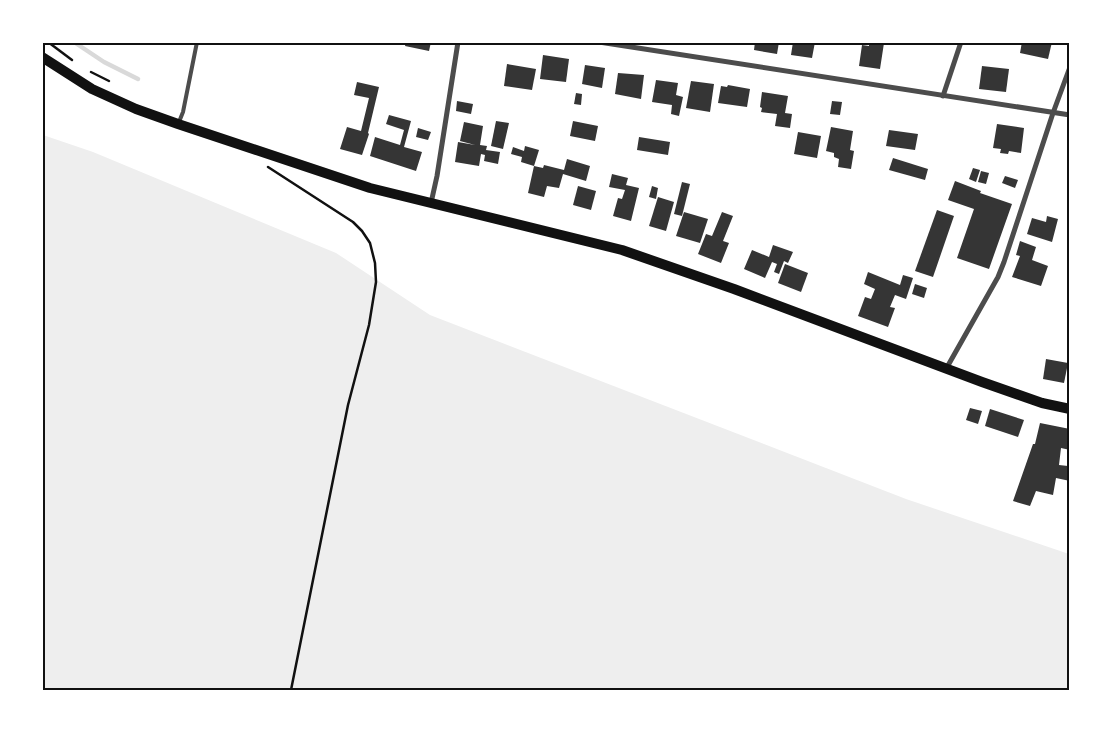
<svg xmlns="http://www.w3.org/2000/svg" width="1112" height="733" font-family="'Asap Condensed',sans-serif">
<rect width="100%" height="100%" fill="#fff"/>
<path fill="#eee" d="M43 135 93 152 336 253 430 315 906 499 1069 554V690H43Z"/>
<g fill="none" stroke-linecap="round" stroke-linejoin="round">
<path stroke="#d9d9d9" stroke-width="4.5" d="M74 42 104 62 138 79"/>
</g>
<g fill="#353535">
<path d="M406 42H431L429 51 405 46Z"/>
<path d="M755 42H779L777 54 754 50Z"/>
<path d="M793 42H815L812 58 791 55Z"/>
<path d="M869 42 884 43 880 69 859 66 862 45 869 46Z"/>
<path d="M1022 42H1052L1048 59 1020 53Z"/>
<path d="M543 55 569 59 566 82 540 79Z"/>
<path d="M507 64 536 69 532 90 504 86Z"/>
<path d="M585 65 605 68 602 88 582 84Z"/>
<path d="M982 66 1009 69 1006 92 979 89Z"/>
<path d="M618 73 644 75 641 99 615 94Z"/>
<path d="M656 80 678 83 676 95 683 97 679 116 671 114 672 105 652 102Z"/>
<path d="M691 81 714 84 710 112 686 108Z"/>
<path d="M357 82 379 87 368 133 369 134 362 155 340 149 347 127 361 131 369 98 354 95Z"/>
<path d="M728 85 750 89 747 107 718 103 721 86 727 87Z"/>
<path d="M762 92 788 96 785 113 792 114 790 128 775 126 777 114 761 112 762 108 760 107Z"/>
<path d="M576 93 582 94 581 105 574 104Z"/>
<path d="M457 101 473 104 471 114 456 111Z"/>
<path d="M832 101 842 102 840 115 830 114Z"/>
<path d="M389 115 411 121 404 147 422 152 416 171 370 156 375 137 400 145 404 130 386 124Z"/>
<path d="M496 121 509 123 503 149 491 146Z"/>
<path d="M573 121 598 126 595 141 570 136Z"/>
<path d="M464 122 483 126 480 145 487 146 486 150 500 152 498 164 484 161 485 155 481 154 479 166 455 162 458 142 475 145 460 141Z"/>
<path d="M997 124 1024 128 1021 153 1009 151 1008 154 1000 153 1001 149 993 148Z"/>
<path d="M831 127 853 131 850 150 854 151 851 169 838 167 839 159 834 157V153L826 151Z"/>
<path d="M418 128 431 132 428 140 416 137Z"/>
<path d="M889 130 918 134 915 150 886 146Z"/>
<path d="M798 132 821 136 817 158 794 154Z"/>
<path d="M639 137 670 142 668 155 637 150Z"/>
<path d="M525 146 539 150 534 166 521 162 522 157 511 154 513 147 524 151Z"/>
<path d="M893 158 928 169 925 180 889 170Z"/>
<path d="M567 159 590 166 586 181 563 174 559 188 547 186 544 197 528 193 534 166 543 168 544 165 564 170Z"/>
<path d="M973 168 980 170 976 182 969 179Z"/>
<path d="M981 171 989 173 986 184 978 182Z"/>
<path d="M612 174 628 178 626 185 639 188 631 221 613 216 618 198 622 199 625 190 609 187Z"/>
<path d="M1005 176 1018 180 1015 188 1002 183Z"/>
<path d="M955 181 981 191 980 193 1012 204 989 269 957 258 974 209 948 200Z"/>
<path d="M682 182 690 184 682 216 674 214Z"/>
<path d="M578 186 596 191 591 210 573 205Z"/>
<path d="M652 186 658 188 656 199 649 197Z"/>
<path d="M658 197 674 202 666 231 649 226Z"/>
<path d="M937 210 954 216 933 277 915 271Z"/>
<path d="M684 212 708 219 700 243 676 236Z"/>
<path d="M722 212 733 216 723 241 729 243 721 263 698 254 706 234 712 236Z"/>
<path d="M1047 216 1058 219 1052 242 1027 234 1032 218 1046 222Z"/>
<path d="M1020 241 1036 247 1032 260 1048 266 1041 286 1012 277 1020 256 1016 255Z"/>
<path d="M773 245 793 252 788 263 784 261 779 274 774 272 777 264 772 262 765 278 744 269 752 250 769 257Z"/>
<path d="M785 264 808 273 801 292 778 283Z"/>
<path d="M868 272 900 285 903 275 913 278 906 299 895 295 890 307 895 308 888 327 858 316 865 297 871 299 875 289 864 284Z"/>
<path d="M915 284 927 288 924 298 912 294Z"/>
<path d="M1046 359 1068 363 1064 383 1043 379Z"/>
<path d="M970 408 982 411 978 424 966 420Z"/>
<path d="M990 409 1024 420 1018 437 985 426Z"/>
<path d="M1040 423 1070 429V450L1061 448 1059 465 1068 466 1070 460V481L1056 478 1053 495 1036 491 1030 506 1013 501 1033 444H1035Z"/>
</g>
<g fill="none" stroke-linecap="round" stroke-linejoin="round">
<g stroke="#111" stroke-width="2.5">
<path d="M48 42 72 60"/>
<path d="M91 72 109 81"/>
<path d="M268 167 353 222 362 231 370 243 375 263 376 282 369 325 348 405 291 690"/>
</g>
<path stroke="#4c4c4c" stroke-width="4" d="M179 122 183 112 197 42"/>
<g stroke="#4c4c4c" stroke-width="5">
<path d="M599 42 1070 115"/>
<path d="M943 96 961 42"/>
<path d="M431 203 437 176 458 42"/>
<path d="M946 369 998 277 1004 262 1053 113 1070 67"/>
</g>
<path stroke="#111" stroke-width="10" d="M42 57 92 89 136 109 178 124 370 188 622 250 734 289 982 382 1042 403 1070 409"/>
</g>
<rect width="1112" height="733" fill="none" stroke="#ffffff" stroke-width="88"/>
<rect x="44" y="44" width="1024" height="645" fill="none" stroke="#111" stroke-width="2"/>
</svg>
